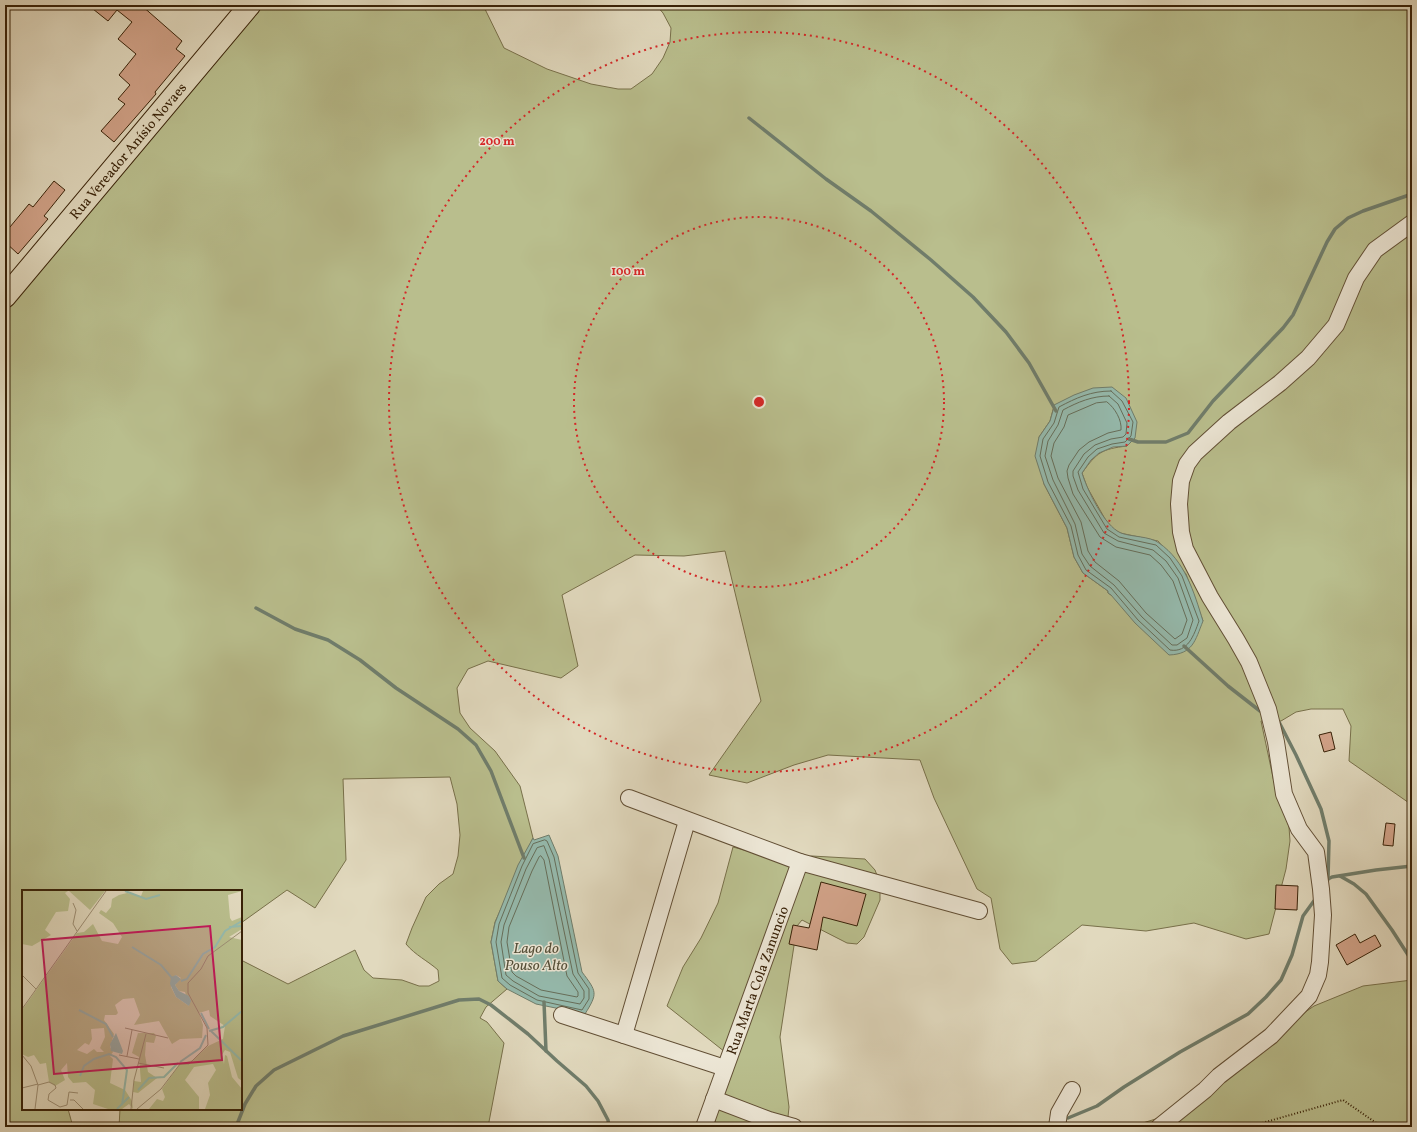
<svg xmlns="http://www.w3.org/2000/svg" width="1417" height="1132" font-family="Vollkorn,serif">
<rect width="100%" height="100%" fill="#e1d9be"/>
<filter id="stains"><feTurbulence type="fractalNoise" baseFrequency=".005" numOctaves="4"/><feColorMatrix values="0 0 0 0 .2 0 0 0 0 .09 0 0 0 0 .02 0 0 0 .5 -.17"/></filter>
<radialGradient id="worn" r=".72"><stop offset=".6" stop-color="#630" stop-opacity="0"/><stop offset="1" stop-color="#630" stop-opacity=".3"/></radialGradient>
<g fill="#b9be8d" stroke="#78704a" fill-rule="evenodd">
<path d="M259 5H483L504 48 547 69 591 84 618 89H631L652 74 663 58 670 42 671 28 663 13 656 5H1412V805L1349 761 1351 726 1343 709H1311L1296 712 1281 721H1261L1274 782 1289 827 1290 841 1286 869 1269 934 1246 939 1194 923 1146 931 1082 925 1036 961 1012 964 1000 949 991 898 977 889 934 798 920 760 828 755 794 765 747 783 709 775 761 701 725 551 684 556 635 555 562 595 578 666 561 678 488 661 468 669 457 688 460 713 470 728 495 751 520 786 533 838 495 922 491 942 498 981 507 989 486 1007 480 1018 487 1022 504 1043 488 1127H119L120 1109H241V960L288 984 355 950 364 970 373 978 402 980 419 986H429L439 981 438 970C428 961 415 955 406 944L412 928 426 897 439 884 453 874 458 856 460 835 457 804 450 777 343 779 346 860 315 908 287 890 241 923V891H23V1109H68L73 1127H5V303ZM1054 406 1127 446C1102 449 1097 452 1082 473L1087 487 1109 526 1120 533 1158 541 1186 574 1203 621 1111 595 1108 593V591L1083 573 1074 557 1067 528 1044 484 1039 437 1050 421Z"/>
<path d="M733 847 784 861 812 856 865 859 875 870 880 883V900L864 937 857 944 847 943 802 920 797 926 780 1037 789 1107 787 1127H714L725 1052 667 1006 683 967 701 938 718 903Z"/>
<path d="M1412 980V1127H1130L1178 1112 1263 1041 1314 1006 1363 986Z"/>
</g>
<g fill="#95baad" stroke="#707d6b">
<path d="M1112 387 1126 398 1137 422 1135 438 1127 446 1113 447 1099 453 1091 460 1082 473C1087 489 1104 526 1121 533 1131 537 1150 536 1159 543 1185 561 1194 592 1203 621 1195 641 1193 654 1169 655L1135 623 1111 595 1108 593V591L1083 573 1074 557 1067 528 1044 484 1035 456 1039 437 1050 421 1054 407V405L1074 395 1093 388Z"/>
<path d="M549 835 558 856 582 972C597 992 598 993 585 1014L536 1004 507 989 498 981 491 942 495 923 518 865 533 838 534 840Z"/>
</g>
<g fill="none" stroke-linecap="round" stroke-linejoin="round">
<g stroke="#666e5a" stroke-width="1">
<path d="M1111 391 1122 401 1133 422 1131 436 1125 442 1112 444 1097 449 1088 457 1078 472 1083 489 1107 529 1119 537 1156 545 1170 558 1182 576 1199 621C1194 635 1188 653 1170 650L1138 620 1111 588 1086 570 1078 555 1071 526 1048 482 1040 456 1043 439 1054 423 1059 407C1076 398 1091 391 1111 391Z"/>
<path d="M1109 396 1118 404 1127 423 1126 434 1123 437 1111 439 1095 445 1084 454 1073 471V476L1078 490 1104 533 1118 541 1153 550 1166 561 1178 578 1193 620 1187 638 1177 645H1172L1142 617 1114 585 1090 566 1082 554 1075 524 1053 480 1045 456 1048 441 1058 425 1063 410C1078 402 1092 396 1109 396Z"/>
<path d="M1107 402C1115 408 1122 420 1121 430L1108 433 1089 442 1079 450 1069 465 1067 471 1068 478 1073 494 1100 537 1116 547 1150 555 1161 565 1173 581 1187 620 1182 634 1175 639 1146 613 1119 581 1095 562 1088 551 1081 522 1058 478 1051 456 1054 443 1064 427 1068 415 1096 403Z"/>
<path d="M545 840 547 841 554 857 578 973 589 989V999L582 1010 537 1000 510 985 502 978 496 942 499 924 522 866 533 844Z"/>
<path d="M544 846 549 859 573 974 584 991V998L580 1004 539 996 513 981 506 975 501 942 504 925 526 869 537 848Z"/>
<path d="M541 856 544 860 567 976 578 992V996L577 997 541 990 516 976 512 972 507 942 509 927 532 871 539 857Z"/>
</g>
<g stroke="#707d6b" stroke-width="3.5">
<path d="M749 118 826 179 871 211 931 260 973 297 1006 332 1029 363 1056 411"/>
<path d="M1129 439 1138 442H1166L1188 433 1213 401 1283 328 1293 315 1327 242 1335 229 1348 218 1363 211 1412 194"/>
<path d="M256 608 295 629 328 640 360 660 396 688 458 729 476 745 491 771 524 858"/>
<path d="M1184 646 1228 686 1260 711"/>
<path d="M1279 722 1296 755 1321 809 1329 841 1328 879 1326 884"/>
<path d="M1340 876 1354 884 1366 894 1392 930 1412 961"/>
<path d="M1328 879 1332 877 1376 870 1412 866"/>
<path d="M544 1002 546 1051"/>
<path d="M1068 1118 1097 1106 1124 1087 1180 1052 1248 1014 1266 997 1281 980 1292 955 1303 916 1316 898"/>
<path d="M236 1127 245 1104 256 1086 274 1070 343 1036 459 1000 479 999 491 1005 528 1034 557 1061 586 1086 598 1101 608 1120 609 1127"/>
<path d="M1044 1127 1053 1122"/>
</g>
</g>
<g fill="#d1a288" stroke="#382107">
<path d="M88 5H141L182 41 176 49 185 56 155 92 156 94 114 142 101 131 125 104 118 99 130 85 119 75 136 54 118 39 132 22 117 10 108 21Z"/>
<path d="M54 181 65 190 44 216 48 219 18 254 5 242V233L29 204 33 207Z"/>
<path d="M1331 732 1335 749 1324 752 1319 735Z"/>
<path d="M1386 823 1395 824 1393 846 1383 845Z"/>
<path d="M821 882 866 894 857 926 823 917 817 950 789 944 793 925 809 928Z"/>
<path d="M1276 885 1298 886 1297 910 1275 909Z"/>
<path d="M1355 934 1360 943 1375 935 1381 946 1347 965 1336 945Z"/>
</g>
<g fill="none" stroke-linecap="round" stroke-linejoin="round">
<g stroke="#624f35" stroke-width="18">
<g id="minor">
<path d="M629 798 800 862 979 911"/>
<path d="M562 1015 725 1068"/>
<path d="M624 1035 687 821"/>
<path d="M714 1099 769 1120 794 1127"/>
<path id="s1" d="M704 1127 800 862"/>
<path d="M1057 1127 1059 1113 1072 1090"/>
<path d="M1159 1127 1205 1090 1219 1076 1271 1036 1309 996 1318 975 1320 962 1323 915 1321 889 1316 852 1299 829 1284 794 1276 742 1268 709 1249 662 1236 639 1210 597 1185 549 1181 532 1179 504 1181 481 1187 464 1195 453 1229 422 1280 383 1308 358 1336 325 1356 278 1375 250 1412 223"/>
</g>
</g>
<g stroke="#382107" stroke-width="23">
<g id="major">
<path id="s2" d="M5 297 250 5"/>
</g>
</g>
<path stroke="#382107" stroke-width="2" stroke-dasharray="1 2" stroke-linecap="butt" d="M1248 1127 1343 1100 1382 1127"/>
<use href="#minor" stroke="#ece6d5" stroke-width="16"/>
<use href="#major" stroke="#e1d9be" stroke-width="21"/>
</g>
<g fill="none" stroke="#d62828" stroke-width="2" stroke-dasharray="2 4">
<circle cx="759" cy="402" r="185"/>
<circle cx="759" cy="402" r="370"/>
</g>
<g text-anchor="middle" stroke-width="3" stroke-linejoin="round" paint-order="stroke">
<g font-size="14" fill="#382107" stroke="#ece6d5">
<text dy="5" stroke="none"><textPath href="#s2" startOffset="191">Rua Vereador Anísio Novaes</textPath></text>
<text dy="5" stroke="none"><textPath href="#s1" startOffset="156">Rua Marta Cola Zanuncio</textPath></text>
</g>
<g font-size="15" font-style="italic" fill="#544f39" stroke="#ece6d5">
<text x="536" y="953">Lago do<tspan x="536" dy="17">Pouso Alto</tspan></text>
</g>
</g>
<g transform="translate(22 890)">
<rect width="220" height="220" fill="#e1d9be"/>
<path d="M0 1H46L43 3 48 9 46 21 34 22 23 40 29 45 10 56 0 54ZM47 1H83L68 20ZM121 1H220L206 5 208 28 210 31 220 27V39L207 47 220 50V191L216 188 208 162 203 160 200 165 202 174 203 165 205 166 210 187 220 199V219H183L188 205 186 193 194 180 191 174 172 177 163 190 177 207V219H127L135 209 141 211 143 207 140 199 158 174 171 170 186 156 201 149 203 136 188 126 187 120 177 123 181 135 180 148 158 149 150 154 137 131 112 135 118 125 112 108 101 109 93 115 96 123 94 125H83L82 130 92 144 88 157 91 162 88 166 91 169 88 193 103 200 110 211 111 219 107 214 100 219H86L71 214 73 200 64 192 51 193 46 187 45 173 39 180 43 190 33 196 27 192 24 173 18 174 12 165 6 167 0 164V120L55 43 62 42 71 34 80 51 96 54 100 47 91 33 77 23 79 20 84 23 89 17 90 9 97 5 105 3 119 6ZM154 85 159 88 153 95 157 101 163 102 167 116 154 107 149 97V88ZM82 138 83 147 78 158 82 162H75L72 159 65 164 55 160 63 153 67 155 70 149 69 139ZM116 143H132L134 146 132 153 124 152 123 165 126 182 135 188 116 203 111 202 112 191 119 192 117 167 110 163Z" fill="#b9be8d" fill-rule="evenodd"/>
<path d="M154 85 159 89 153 95 157 101 167 106 169 111 167 116 154 107 148 94 149 87ZM94 143 101 161 100 164 89 161 88 154Z" fill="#95baad"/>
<path fill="none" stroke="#95baad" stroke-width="2" d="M103 1 124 9 138 5M207 37 220 36M110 57 139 75 150 88M159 91 165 89 181 64 193 57 203 41 220 31M57 120 84 134 91 147M179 123 187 139M188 140 220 171M187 141 201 137 220 121M158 172 178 158 184 145M58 186 62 176 72 169 87 164 94 167 105 180 100 215M116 200 127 188 142 187 156 173M95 219 107 207"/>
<path fill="none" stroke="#9d8f75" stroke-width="1" d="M51 13 54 20 51 34 55 41M0 85 14 99M0 119 84 1M103 138 146 148M0 165 9 176 16 195 13 219M97 165 117 169M105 166 110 140M116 173 142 178M16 195 27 192 33 195 34 198 27 204 26 210 38 217 45 215 47 202 56 203M0 198 16 194M48 210H52L61 219M109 219 112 190 124 144M115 219 139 199 158 174H167L186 155 185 138 166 103V93L179 79 186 66 220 41"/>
<path fill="#c2185b" fill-opacity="0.15" stroke="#c2185b" stroke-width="2" d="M188 36 200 170 32 184 20 50Z"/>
<rect width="220" height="220" fill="none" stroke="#382107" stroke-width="2"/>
</g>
<circle cx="759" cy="402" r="6" fill="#d62828" stroke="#ece6d5" stroke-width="2"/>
<g font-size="12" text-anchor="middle" font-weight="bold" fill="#d62828" stroke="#ece6d5" stroke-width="3" stroke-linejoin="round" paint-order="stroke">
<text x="497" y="145">200 m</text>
<text x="628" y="275">100 m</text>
</g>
<rect width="1417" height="1132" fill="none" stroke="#e1d9be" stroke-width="20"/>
<rect x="6" y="6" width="1405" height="1120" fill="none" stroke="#382107" stroke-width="2"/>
<rect x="10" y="10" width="1397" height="1112" fill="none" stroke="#382107"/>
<rect width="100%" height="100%" filter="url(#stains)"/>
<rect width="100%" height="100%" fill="url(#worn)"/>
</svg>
